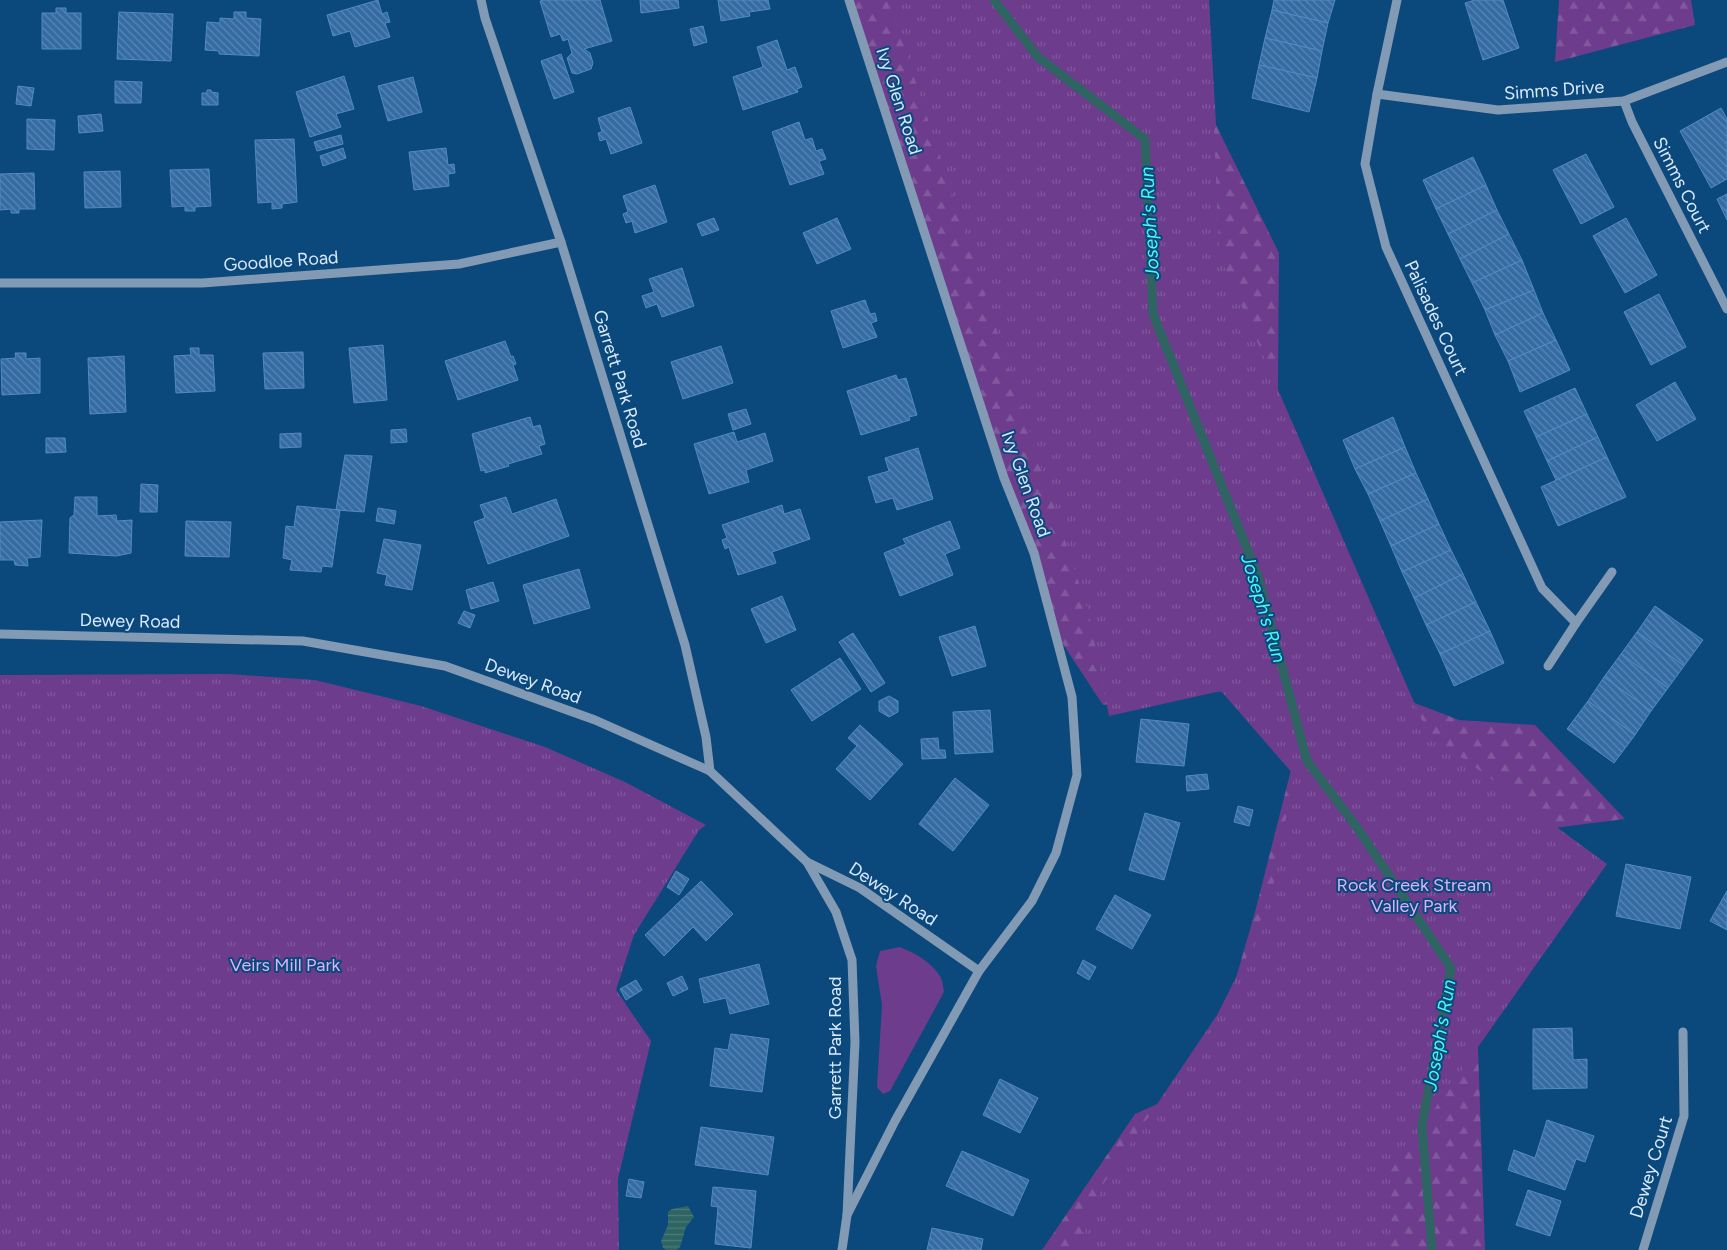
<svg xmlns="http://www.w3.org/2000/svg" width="1727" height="1250" font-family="Figtree,sans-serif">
<defs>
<pattern id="forest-firs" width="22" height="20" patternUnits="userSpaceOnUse" patternTransform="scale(1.25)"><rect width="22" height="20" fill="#6d3c8d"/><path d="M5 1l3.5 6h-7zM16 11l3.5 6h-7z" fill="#81589e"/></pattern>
<pattern id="park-tufts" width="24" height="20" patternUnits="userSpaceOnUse" patternTransform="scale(1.25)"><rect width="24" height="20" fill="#6d3c8d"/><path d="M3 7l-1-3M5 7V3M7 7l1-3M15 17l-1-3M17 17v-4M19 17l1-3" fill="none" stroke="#81589e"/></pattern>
<pattern id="water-rules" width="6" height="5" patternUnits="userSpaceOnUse" patternTransform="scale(1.25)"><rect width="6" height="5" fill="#2e6562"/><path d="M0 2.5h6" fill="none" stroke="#4c7b79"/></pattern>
<pattern id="building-back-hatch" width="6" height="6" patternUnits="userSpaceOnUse" patternTransform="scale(1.25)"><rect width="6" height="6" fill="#346ba2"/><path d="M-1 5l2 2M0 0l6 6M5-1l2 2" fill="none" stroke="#5a87b4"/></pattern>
</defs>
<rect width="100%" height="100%" fill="#0b487c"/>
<path fill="#6d3c8d" d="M900 947C915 953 931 962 940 976 943 981 943 987 944 992L890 1091 883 1094 877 1087 882 1005 876 966 880 951Z"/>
<g fill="url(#forest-firs)">
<path d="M849 0H1209L1216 125 1279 253 1277 513 1339 674 1459 720 1535 725 1625 819 1515 833 1477 1019 1485 1250H1042L1135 1114 1206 1082 1255 912 1291 770 1224 691 1103 705 1055 632 1034 553 1004 478Z"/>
<path d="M1559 0H1691L1695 25 1555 62Z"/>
</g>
<g fill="url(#park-tufts)">
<path d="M889 0H1209L1219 254 1427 732 1607 864 1390 1172 1392 1210 1390 1250H1076L1104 1183 1217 1015 1250 950 1274 882 1294 775 1221 691 1109 716 1089 614Z"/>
<path d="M229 674 315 680 421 706 545 747 625 782 706 825 699 830 634 935 616 990 651 1041 618 1179 619 1250H0V675Z"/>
</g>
<path fill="url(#water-rules)" d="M688 1206 694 1217 686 1227 680 1247 677 1250H666L663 1248 661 1241 668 1225V1212L672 1209Z"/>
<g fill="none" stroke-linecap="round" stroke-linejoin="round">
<path stroke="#2e6562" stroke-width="9" d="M994 0 1038 57 1145 139 1153 314 1258 576 1307 761 1356 826 1451 968 1422 1126 1432 1250"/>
</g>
<g fill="url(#building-back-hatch)" stroke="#528ac2">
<path d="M378 0 382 14 387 12 390 22 385 23 390 37 355 47 350 31 333 36 327 15Z"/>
<path d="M544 0H600L612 41 584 49 590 53 593 63 591 69 577 74 572 73 567 58 572 53 568 39 563 41 560 34 551 37 540 1Z"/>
<path d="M640 0H678L679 8 641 13Z"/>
<path d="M718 0H768L770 9 749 12 750 16 721 21Z"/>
<path d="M1274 0H1335L1328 23 1272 10Z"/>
<path d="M1475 0H1503L1519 48 1483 60 1465 3Z"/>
<path d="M56 8H66V13H81V49H42V13H56Z"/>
<path d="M1272 10 1328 23 1322 51 1265 38Z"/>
<path d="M119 12 173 14 171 61 117 59Z"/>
<path d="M234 12H246V18L261 19 259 56 219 54V51L205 50 207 22 220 23V18L234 19Z"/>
<path d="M703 26 707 42 694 46 690 29Z"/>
<path d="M1265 38 1322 51 1317 78 1259 65Z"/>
<path d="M777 40 787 70 795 67 802 87 797 89 798 92 743 110 733 77 763 67 757 47Z"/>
<path d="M561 54 574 92 554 99 541 61Z"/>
<path d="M1259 65 1317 78 1309 112 1252 98Z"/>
<path d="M344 76 354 109 336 114 341 127 310 137 296 92Z"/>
<path d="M413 77 422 112 388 121 378 86Z"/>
<path d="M115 81 142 82 141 103H115Z"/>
<path d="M18 86 34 88 31 106 16 104Z"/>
<path d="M207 90H211V92L218 93V105H202V93H207Z"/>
<path d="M630 107 642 143 611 154 606 139 600 141 598 133 602 132 598 118Z"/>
<path d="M1721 108 1727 119V179L1711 188 1680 131Z"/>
<path d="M101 114 103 131 79 133 78 116Z"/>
<path d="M27 119 55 120 54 150 27 149Z"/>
<path d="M799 122 805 140 812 138 816 151 822 149 826 159 819 161 824 174 790 185 772 132Z"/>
<path d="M341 135 343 144 317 151 314 142Z"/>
<path d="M294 139 297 202 282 204V208L272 209V202L258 203 255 140Z"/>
<path d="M343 148 346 158 323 166 320 156Z"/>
<path d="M446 148 448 165 454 164 455 173 448 174 449 186 414 190 409 152Z"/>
<path d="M1586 154 1614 207 1581 224 1553 170Z"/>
<path d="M1473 157 1486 185 1436 209 1423 180Z"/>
<path d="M209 169 211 206 195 207V211H185V206L172 207 170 170Z"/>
<path d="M120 171 121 207 85 208 84 172Z"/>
<path d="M34 173 35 209H19V213H11V209L0 210V174Z"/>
<path d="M655 185 667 222 635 233 632 221 626 223 623 214 628 212 623 196Z"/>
<path d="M1486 185 1497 210 1448 234 1436 209Z"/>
<path d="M1727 194V220L1717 199Z"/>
<path d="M1497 210 1509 234 1460 259 1448 234Z"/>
<path d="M714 218 719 230 702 236 697 224Z"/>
<path d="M837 218 851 249 817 264 803 233Z"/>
<path d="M1626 218 1657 275 1625 293 1593 236Z"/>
<path d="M1509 234 1522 260 1472 283 1460 259Z"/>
<path d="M1522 260 1534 290 1485 310 1472 283Z"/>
<path d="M682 268 694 306 662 317 657 304 646 308 642 296 654 292 649 279Z"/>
<path d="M1534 290 1543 313 1495 335 1485 310Z"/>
<path d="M1659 294 1686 347 1651 365 1624 312Z"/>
<path d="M865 300 870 314 875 313 877 321 871 323 877 337 843 348 831 311Z"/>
<path d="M1543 313 1556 340 1508 361 1495 335Z"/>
<path d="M1556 340 1570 370 1520 392 1508 361Z"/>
<path d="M505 341 511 357 513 356 516 364 513 365 518 380 458 400 445 361Z"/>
<path d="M383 345 387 400 354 403 349 348Z"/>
<path d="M721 346 733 383 683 399 671 362Z"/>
<path d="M190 348H199V355H213L215 391 176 393 174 356 191 355Z"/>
<path d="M303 352 304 388 265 389 263 353Z"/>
<path d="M15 353H26V359L40 358V393L2 395 1 359 16 358Z"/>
<path d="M124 356 126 412 90 414 88 358Z"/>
<path d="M896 375 898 380 906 378 917 415 909 417 910 420 861 435 847 391Z"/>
<path d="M1675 382 1696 419 1657 441 1636 405Z"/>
<path d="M1575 388 1587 414 1536 437 1524 411Z"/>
<path d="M746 409 751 424 733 430 728 414Z"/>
<path d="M1587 414 1598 437 1547 461 1536 437Z"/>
<path d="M530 417 533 427 540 425 545 444 539 446 542 454 508 464 509 466 485 473V470L481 471 472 434Z"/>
<path d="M1393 417 1405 447 1355 469 1343 440Z"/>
<path d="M406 429 407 442 391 443V430Z"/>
<path d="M734 432 737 442 765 433 773 461 746 470 749 482 709 494 694 444Z"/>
<path d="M301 433V447L280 448V434Z"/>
<path d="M1598 437 1607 457 1556 480 1547 461Z"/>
<path d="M46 438H65L66 452 46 453Z"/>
<path d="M1405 447 1416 473 1368 494 1355 469Z"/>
<path d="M918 448 933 499 897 510 893 498 876 503 868 477 889 471 885 458Z"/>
<path d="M345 455 372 456 364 512 336 510Z"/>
<path d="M1607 457 1626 497 1558 526 1541 487Z"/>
<path d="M1416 473 1428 499 1380 521 1368 494Z"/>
<path d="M141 484 158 485 157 512H140Z"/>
<path d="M75 497H97V516L116 515 117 521 132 520 131 553 116 556 69 553 70 518 74 515Z"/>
<path d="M506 497 512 514 556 499 569 536 488 564 474 522 485 518 480 505Z"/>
<path d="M1428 499 1439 524 1391 546 1380 521Z"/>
<path d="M782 505 784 514 800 509 810 539 772 552 776 563 738 575 729 547 725 549 722 540 727 538 722 525Z"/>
<path d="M297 506 340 510 332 567 322 566 321 572 290 570 292 560 283 558 286 526 294 527Z"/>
<path d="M378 508 396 511 394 524 376 521Z"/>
<path d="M42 520 40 557 27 558 28 566 15 565 14 560H0V522Z"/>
<path d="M186 521 231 522 229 557 185 556Z"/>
<path d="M950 521 960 548 945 554 953 575 900 596 884 553 906 544 903 539Z"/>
<path d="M1439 524 1451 550 1402 572 1391 546Z"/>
<path d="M384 539 421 545 412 590 385 585 387 575 377 573Z"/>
<path d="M1451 550 1463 574 1414 598 1402 572Z"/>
<path d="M579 569 590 608 534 624 523 585Z"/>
<path d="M1463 574 1476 602 1426 625 1414 598Z"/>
<path d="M493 582 499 601 471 609 466 590Z"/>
<path d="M782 596 796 630 766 643 751 609Z"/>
<path d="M1476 602 1490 631 1440 654 1426 625Z"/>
<path d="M1655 606 1703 640 1684 666 1637 632Z"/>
<path d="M464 611 475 615 470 628 458 623Z"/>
<path d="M975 626 986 666 952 676 939 637Z"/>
<path d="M1490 631 1504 663 1454 686 1440 654Z"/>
<path d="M1637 632 1684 666 1668 688 1621 654Z"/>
<path d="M853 633 885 683 871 692 839 642Z"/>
<path d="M1621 654 1668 688 1651 711 1604 677Z"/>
<path d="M840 658 861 689 812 721 791 690Z"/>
<path d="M1604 677 1651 711 1635 735 1588 701Z"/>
<path d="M889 696 898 701V712L889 717 879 711V701Z"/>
<path d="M1588 701 1635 735 1614 763 1567 729Z"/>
<path d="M990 710 993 752 955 754 953 712Z"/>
<path d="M1141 719 1189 724 1184 766 1136 762Z"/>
<path d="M860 725 903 764 870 800 836 769 857 746 848 738Z"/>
<path d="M938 738 939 750H945L946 758 922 759 921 739Z"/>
<path d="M1207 774 1209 789 1187 791 1186 776Z"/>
<path d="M955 778 989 805 953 851 919 824Z"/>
<path d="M1238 806 1253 810 1249 826 1234 822Z"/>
<path d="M1145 813 1180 823 1164 880 1129 870Z"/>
<path d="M1626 864 1691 877 1680 929 1616 916Z"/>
<path d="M676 871 689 879 679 895 667 887Z"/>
<path d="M701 881 733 914 706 941 693 927 664 956 645 935Z"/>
<path d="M1727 891V930L1710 921Z"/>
<path d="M1115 895 1151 915 1132 949 1096 929Z"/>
<path d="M1083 960 1096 967 1089 980 1077 973Z"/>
<path d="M759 964 769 1004 730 1014 726 998 704 1003 699 979Z"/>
<path d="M682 976 688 989 673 996 667 983Z"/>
<path d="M636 980 642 990 626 1000 620 989Z"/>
<path d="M1572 1028 1573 1060 1587 1059V1088L1533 1089V1029Z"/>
<path d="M731 1034 769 1039 762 1092 710 1086 715 1048 728 1050Z"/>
<path d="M1000 1079 1038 1098 1020 1133 983 1115Z"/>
<path d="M1547 1120 1594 1136 1585 1162 1576 1159 1565 1190 1508 1170 1514 1150 1535 1158Z"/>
<path d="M701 1127 774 1137 768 1175 695 1165Z"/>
<path d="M962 1151 1029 1180 1013 1216 946 1186Z"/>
<path d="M629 1179 644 1182 641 1198 626 1196Z"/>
<path d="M713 1187 756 1191 751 1248 715 1244 718 1207 711 1206Z"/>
<path d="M1528 1190 1561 1201 1550 1236 1516 1225Z"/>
<path d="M932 1228 983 1239 981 1250H927Z"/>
</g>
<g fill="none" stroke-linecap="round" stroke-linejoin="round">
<g stroke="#829ab4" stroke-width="9">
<path d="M481 0 485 18 561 242 685 645 706 737 710 771"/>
<path d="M1397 0 1377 94 1365 164 1386 247 1542 588 1576 623"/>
<path d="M1377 94 1498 110 1624 101 1727 62"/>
<path d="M1624 101 1632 122 1727 309"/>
<path d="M0 283H202L459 264 561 242"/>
<path d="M0 634 303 641 445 666 595 720 710 771 807 862 860 888 979 971"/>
<path d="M1548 666 1576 623 1612 572"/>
<path d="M807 862 836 912 852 960 855 1042 847 1215 842 1250"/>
<path d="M847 1215 895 1121 979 971 1032 901 1056 853 1077 775 1072 697 1034 553 1004 478 849 0"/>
<path d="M1643 1250 1684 1116 1683 1032"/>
</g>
</g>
<g text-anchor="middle" stroke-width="4" stroke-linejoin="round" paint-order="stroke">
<g font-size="18" fill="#d8e9fc" stroke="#0b487c">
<text transform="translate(1554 90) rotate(-4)" y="6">Simms Drive</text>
<text transform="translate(899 101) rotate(72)" y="6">Ivy Glen Road</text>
<text transform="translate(1682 185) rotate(63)" y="6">Simms Court</text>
<text transform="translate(281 261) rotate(-4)" y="6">Goodloe Road</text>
<text transform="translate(1436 318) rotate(65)" y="6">Palisades Court</text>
<text transform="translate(620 379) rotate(73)" y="6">Garrett Park Road</text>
<text transform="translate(1026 484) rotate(70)" y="6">Ivy Glen Road</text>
<text transform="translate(130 621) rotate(1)" y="6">Dewey Road</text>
<text transform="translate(533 681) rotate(20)" y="6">Dewey Road</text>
<text transform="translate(893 894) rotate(33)" y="6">Dewey Road</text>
<text transform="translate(835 1048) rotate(-90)" y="6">Garrett Park Road</text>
<text transform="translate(1651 1167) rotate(-73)" y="6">Dewey Court</text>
</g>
<g font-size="18" fill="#dab2f8" stroke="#0b487c">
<text x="1414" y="891">Rock Creek Stream<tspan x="1414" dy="21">Valley Park</tspan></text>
<text x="285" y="971">Veirs Mill Park</text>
</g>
<g font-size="19" font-style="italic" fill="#47faf1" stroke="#0b487c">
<text transform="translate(1149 223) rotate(-93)" y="7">Joseph's Run</text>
<text transform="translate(1264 608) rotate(73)" y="7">Joseph's Run</text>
<text transform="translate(1439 1035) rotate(-80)" y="7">Joseph's Run</text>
</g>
</g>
</svg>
